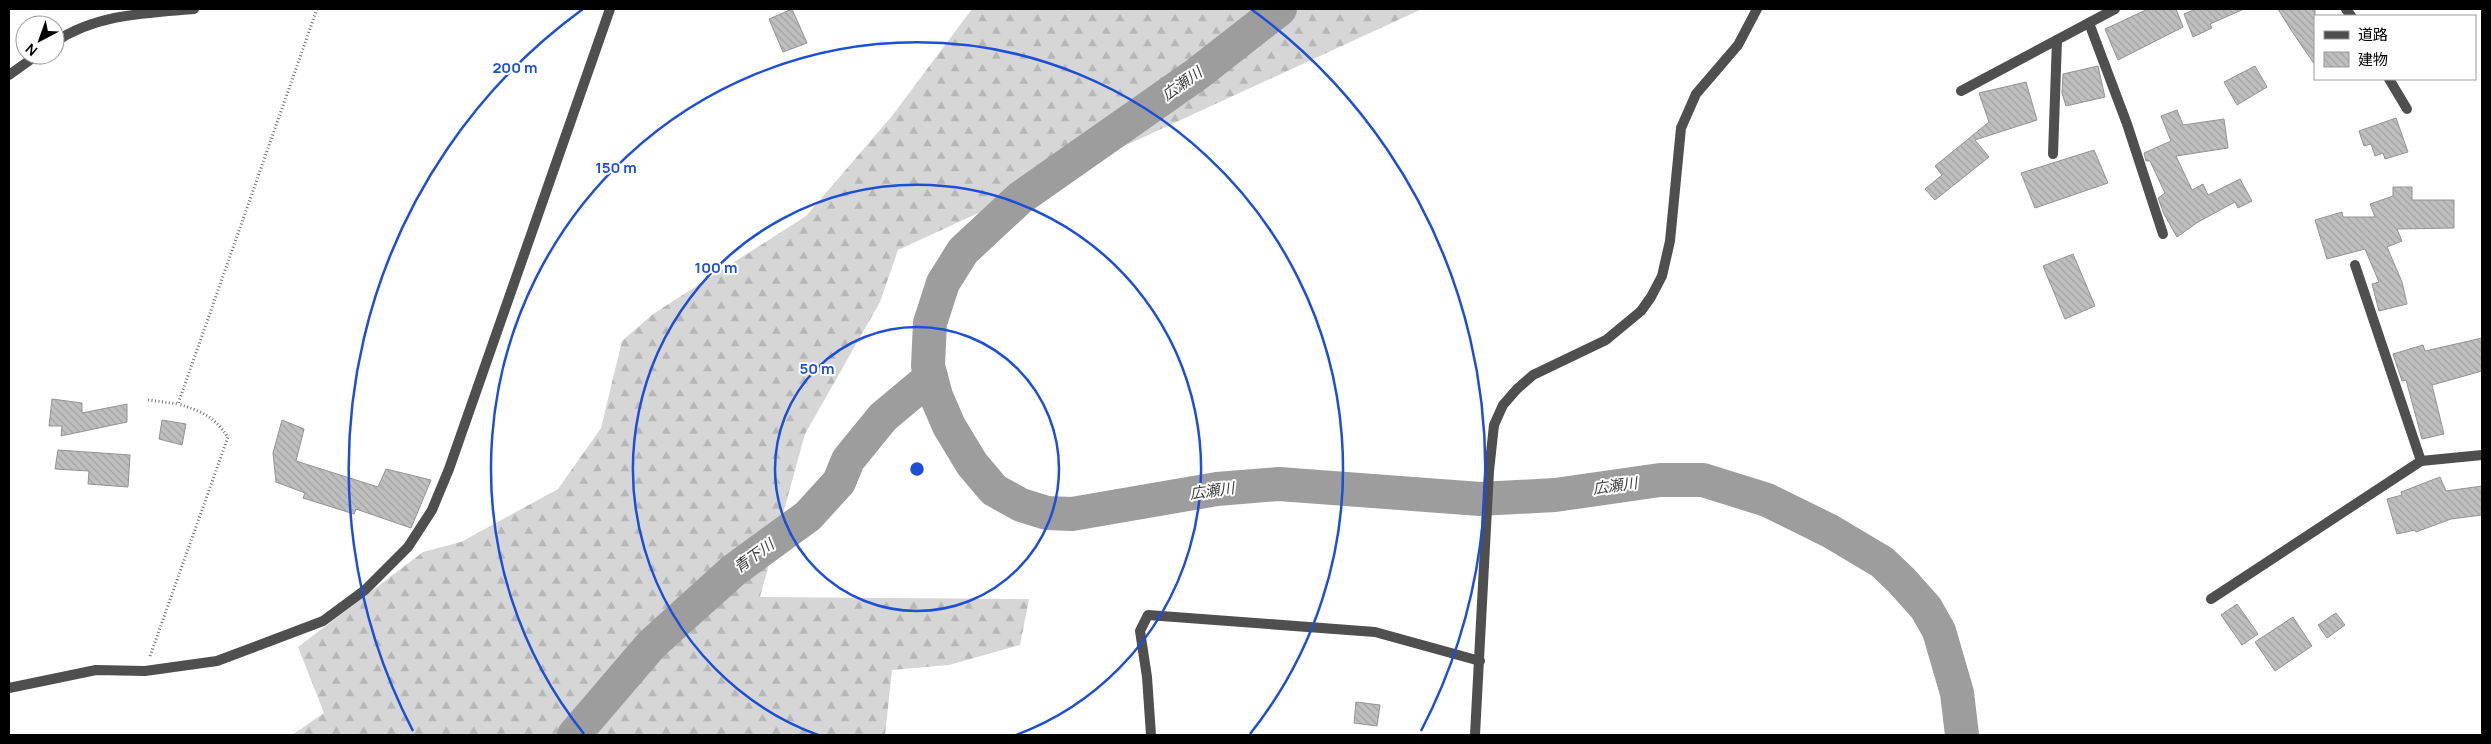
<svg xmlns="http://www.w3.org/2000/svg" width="2491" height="744" font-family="Manrope,'Noto Sans JP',sans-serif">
<defs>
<pattern id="forest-firs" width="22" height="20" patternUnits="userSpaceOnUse" patternTransform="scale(1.25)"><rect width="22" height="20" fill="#d6d6d6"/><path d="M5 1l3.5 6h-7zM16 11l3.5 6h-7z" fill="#b6b6b6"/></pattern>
<pattern id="building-back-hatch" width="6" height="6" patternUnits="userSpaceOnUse" patternTransform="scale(1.25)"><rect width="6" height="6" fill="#bfbfbf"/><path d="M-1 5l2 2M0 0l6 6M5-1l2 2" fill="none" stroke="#a2a2a2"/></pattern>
</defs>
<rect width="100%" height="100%" fill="#fff"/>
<path fill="url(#forest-firs)" d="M972 9H1422L898 250 880 302 805 434 760 597 1029 599 1020 645 949 665 892 670 885 735H292L324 713 298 647 423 552 461 542 558 489 601 428 622 341 653 314 806 216 892 116Z"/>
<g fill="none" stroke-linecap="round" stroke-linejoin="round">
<g stroke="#9d9d9d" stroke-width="34">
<path d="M1280 9 1197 74 1020 198 963 251 943 283 930 323 928 366 936 396 949 426 972 464 994 490 1021 505 1047 513 1072 514 1217 489 1279 484 1480 499 1555 495 1660 480H1703L1767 500 1830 531 1882 562 1901 580 1926 608 1939 631 1957 693 1962 735"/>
<path d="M574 735 651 645 684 615 734 570 808 516 839 482 848 460 883 417 931 377"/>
</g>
</g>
<g fill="url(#building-back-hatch)" stroke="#939393">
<path d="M792 9 807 43 783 52 769 19Z"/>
<path d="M2148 9H2176L2183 27 2118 60 2105 29Z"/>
<path d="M2196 9H2244L2210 24 2212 28 2193 37 2184 14Z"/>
<path d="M2278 9H2315V65L2291 30Z"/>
<path d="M2098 66 2105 97 2066 106 2062 93 2063 74Z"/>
<path d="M2255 66 2267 87 2237 105 2224 82Z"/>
<path d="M2026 82 2037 120 1975 140 1989 157 1935 200 1925 189 1942 175 1935 166 1989 122 1979 93Z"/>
<path d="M2177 110 2183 125 2224 119 2228 148 2176 156 2192 190 2203 184 2208 195 2240 179 2252 201 2238 208 2235 202 2198 222 2177 237 2164 214 2158 198 2165 193 2150 161H2146L2144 153 2171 141 2161 116Z"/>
<path d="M2396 118 2408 152 2385 159 2383 153 2375 156 2371 144 2364 146 2359 131Z"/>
<path d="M2094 150 2108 183 2035 208 2021 173Z"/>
<path d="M2393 187H2412V200H2454V228L2397 229 2402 241 2387 247 2402 282 2407 304 2379 311 2372 284 2379 282 2365 249 2327 259 2315 220 2342 212 2343 217H2375L2370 204 2393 196Z"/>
<path d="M2073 254 2095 306 2065 319 2043 266Z"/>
<path d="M2482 338V371L2432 385 2444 434 2422 439 2406 380 2402 381 2393 354 2423 345 2425 351Z"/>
<path d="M52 399 82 403V413L127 404V422L61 436 62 426H49Z"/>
<path d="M162 420 186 424 182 445 159 439Z"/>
<path d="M282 420 304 429 296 461 378 487 386 469 431 480 411 528 356 509 354 514 303 498 305 493 276 482 273 453Z"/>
<path d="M58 450 130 455 128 487 88 484 89 471 55 469Z"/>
<path d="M2440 477 2446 491 2482 486V515L2451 519 2416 532 2415 530 2397 534 2387 499 2402 495 2401 492Z"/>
<path d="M2237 604 2258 634 2242 645 2221 615Z"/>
<path d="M2336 613 2345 625 2327 638 2318 625Z"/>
<path d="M2293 617 2312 646 2275 671 2255 642Z"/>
<path d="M1356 702 1380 705 1377 726 1354 723Z"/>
</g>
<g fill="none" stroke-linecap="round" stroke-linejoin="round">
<g stroke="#717171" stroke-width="3" stroke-dasharray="1 2.5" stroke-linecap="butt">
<path d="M148 400 178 404 317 9"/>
<path d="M150 656 228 437C212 415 203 412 178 404"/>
</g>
<g stroke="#4f4f4f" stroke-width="10">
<path d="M2089 23 2127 124 2163 234"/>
<path d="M2053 154 2057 40"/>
<path d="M1151 735 1147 677 1140 631 1148 615 1375 632 1480 661"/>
</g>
<g stroke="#4f4f4f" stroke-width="10">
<path d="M2346 9 2351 16"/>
<path d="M55 42C96 14 147 13 194 9"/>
<path d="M9 75 37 55"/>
<path d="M2389 79 2407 109"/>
<path d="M1961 91 2115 9"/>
<path d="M2355 265 2421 461"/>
<path d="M2211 599 2421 461 2482 455"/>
<path d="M9 688 96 670 145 671 217 661 323 621 365 590 408 547 432 510 449 469 610 9"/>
<path d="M1475 735 1489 471 1494 425 1503 405 1517 389 1533 375 1606 340 1641 311 1651 297 1662 276 1670 241 1681 128 1696 94 1738 45 1757 9"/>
</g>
</g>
<g fill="none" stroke="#1d4ed8" stroke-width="2.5">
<circle cx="917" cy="469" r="142"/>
<path d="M818 735A284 284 0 1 1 1016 735"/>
<path d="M584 734A426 426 0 1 1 1250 734"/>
<path d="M413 731A568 568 0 0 1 583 9M1251 9A568 568 0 0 1 1421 731"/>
</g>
<g text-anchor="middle" stroke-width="4" stroke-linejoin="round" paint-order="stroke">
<g font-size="15" font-style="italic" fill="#3e3e3e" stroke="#fff">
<text transform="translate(1182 84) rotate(-36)" y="5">広瀬川</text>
<text transform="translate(1615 486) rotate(-8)" y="5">広瀬川</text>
<text transform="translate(1212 491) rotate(-8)" y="5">広瀬川</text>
<text transform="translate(754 556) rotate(-36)" y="5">青下川</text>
</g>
</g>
<circle cx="917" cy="469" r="8" fill="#1d4ed8" stroke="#fff" stroke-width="2.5"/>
<g font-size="15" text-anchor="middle" font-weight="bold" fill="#1d4ed8" stroke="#fff" stroke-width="4" stroke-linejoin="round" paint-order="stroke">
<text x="515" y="73">200 m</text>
<text x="616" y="173">150 m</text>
<text x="716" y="273">100 m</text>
<text x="817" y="374">50 m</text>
</g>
<rect width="2491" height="744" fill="none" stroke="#000000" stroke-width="20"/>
<rect x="2314" y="15" width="162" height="65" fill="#ffffff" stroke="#999999"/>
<rect x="2324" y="31" width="25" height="8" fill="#4f4f4f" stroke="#999999"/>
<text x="2358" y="40" font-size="15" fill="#000000">道路</text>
<rect x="2324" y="52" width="25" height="15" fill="url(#building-back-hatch)" stroke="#999999"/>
<text x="2358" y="65" font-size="15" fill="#000000">建物</text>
<g transform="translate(40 40) rotate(221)"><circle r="24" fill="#ffffff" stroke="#999999"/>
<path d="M0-4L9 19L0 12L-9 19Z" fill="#000000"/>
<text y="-8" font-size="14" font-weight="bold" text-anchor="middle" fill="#000000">N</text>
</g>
</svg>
